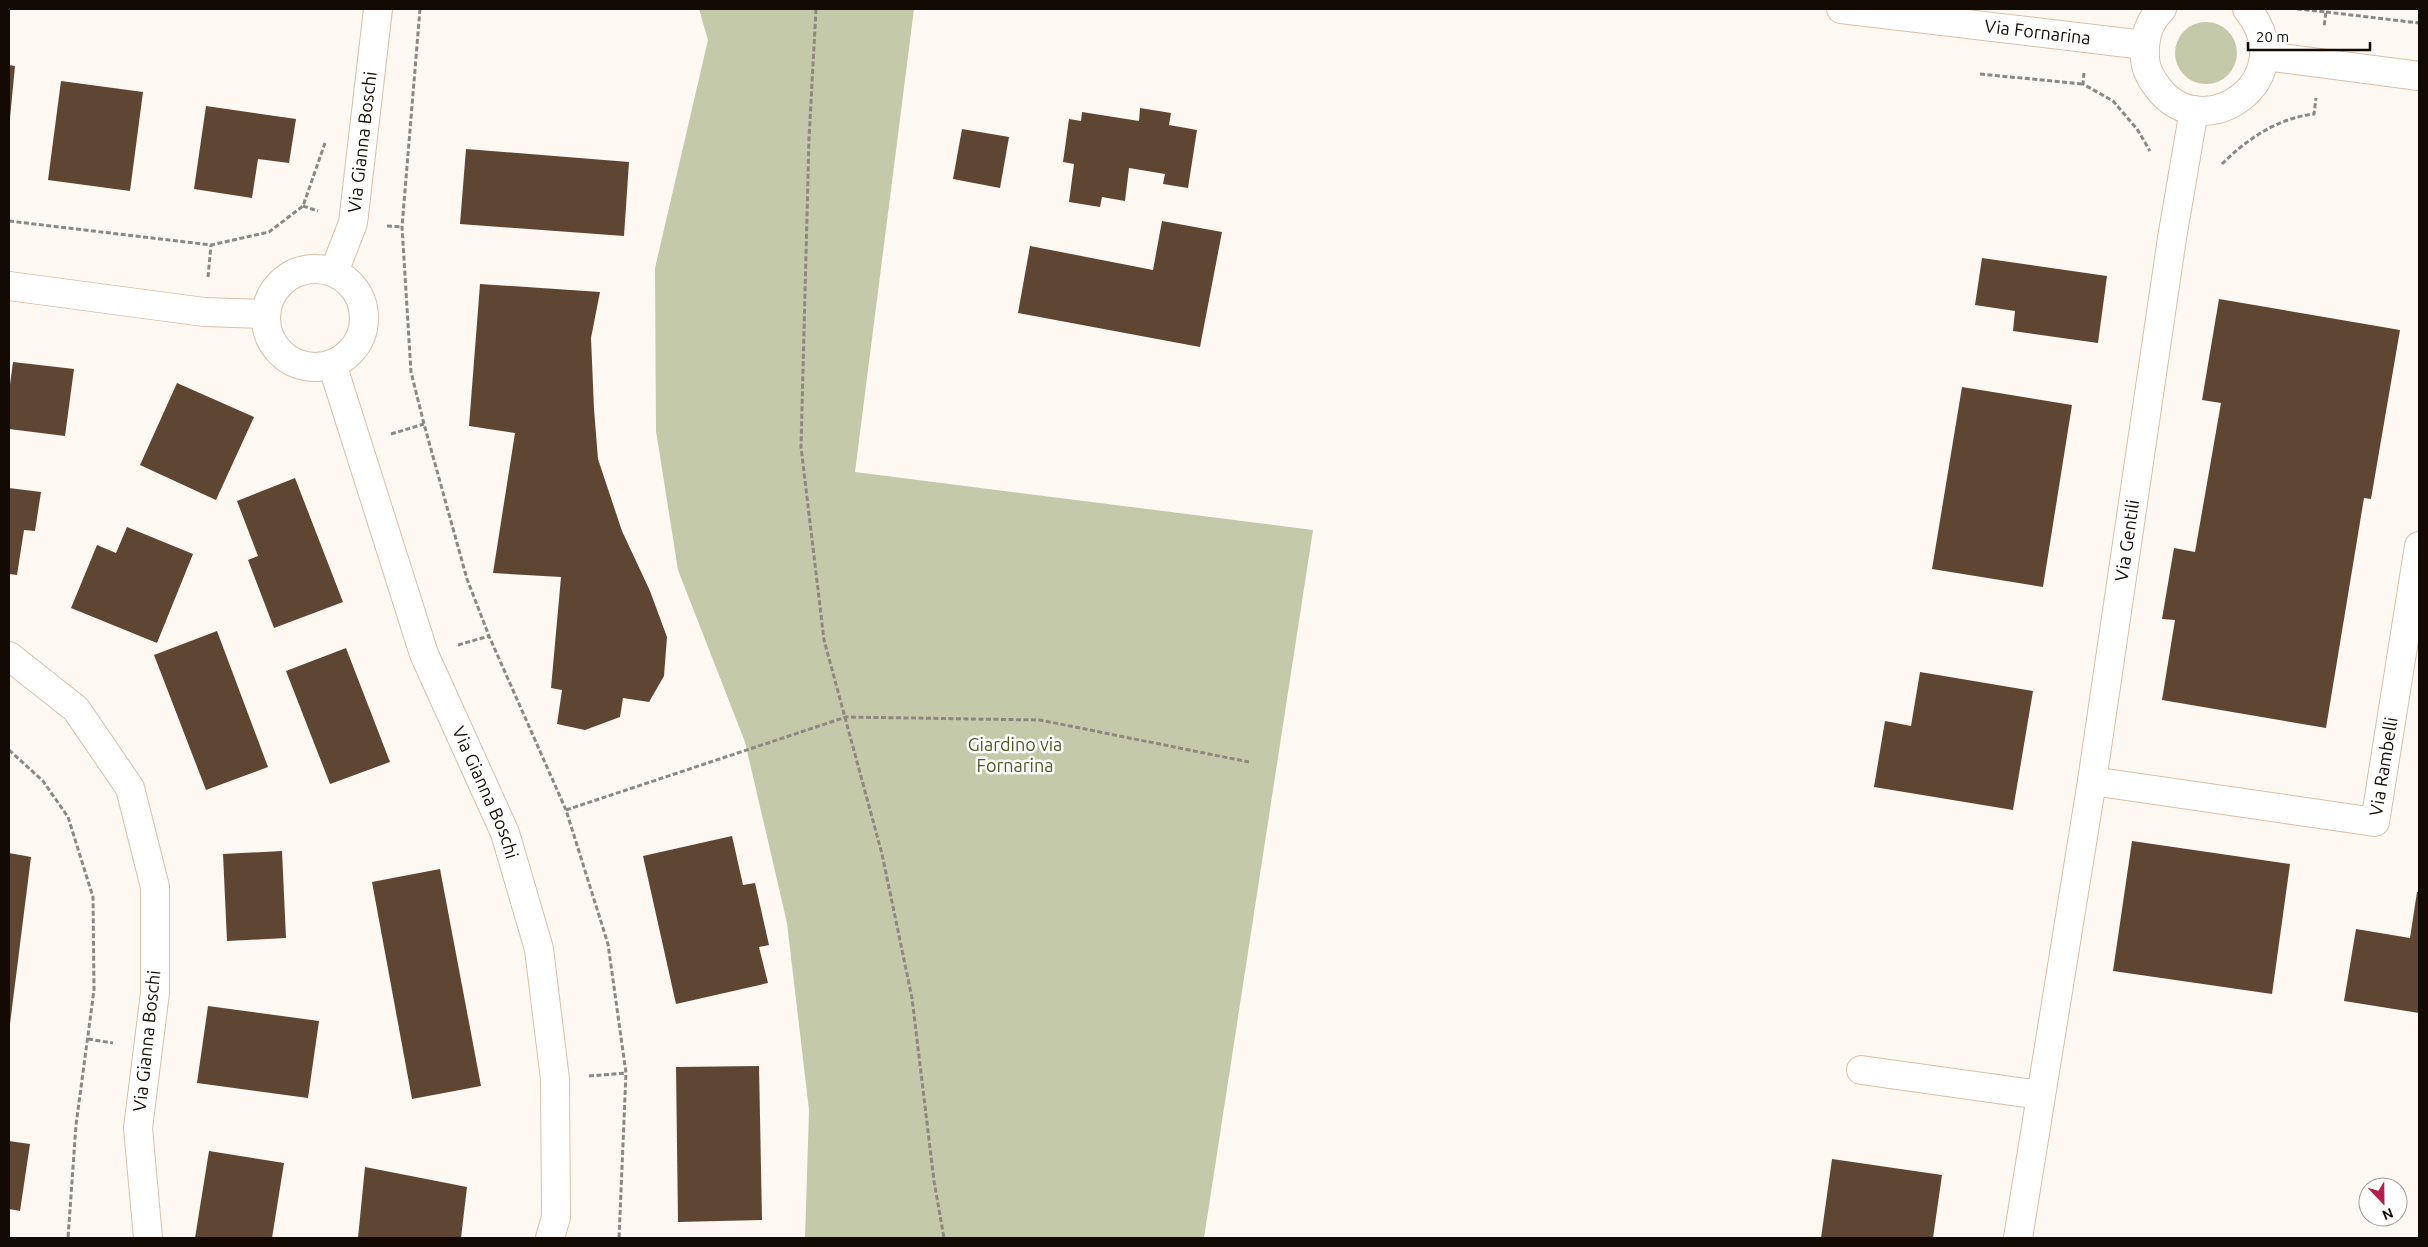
<svg xmlns="http://www.w3.org/2000/svg" width="2428" height="1247" font-family="Ubuntu,sans-serif">
<rect width="100%" height="100%" fill="#fef8f3"/>
<g fill="#c3c9a9">
<path d="M699 9H914L855 472 1313 530 1204 1238H805L809 1110 787 923 745 742 678 570 656 431 655 268 708 40Z"/>
<circle cx="2206" cy="53" r="31"/>
</g>
<g fill="#5f4632">
<path d="M9 65 15 66 10 118H9Z"/>
<path d="M61 81 143 92 130 191 48 180Z"/>
<path d="M206 106 296 119 289 163 258 159 252 198 194 189Z"/>
<path d="M1140 108 1171 113 1169 125 1197 130 1188 188 1163 184 1165 174 1129 168 1125 201 1102 197 1100 207 1069 202 1074 164 1063 162 1069 119 1081 121 1082 112 1139 121Z"/>
<path d="M962 129 1009 137 1000 188 953 179Z"/>
<path d="M466 149 629 162 624 236 460 224Z"/>
<path d="M1162 221 1222 232 1200 347 1018 313 1030 246 1153 270Z"/>
<path d="M1982 258 2107 276 2098 343 2013 331 2015 311 1975 305Z"/>
<path d="M480 284 600 292 591 338 594 409 598 459 622 531 650 591 667 637 664 676 649 702 623 698 620 717 585 730 557 724 562 690 551 688 561 577 493 573 515 433 469 426Z"/>
<path d="M2219 299 2400 330 2371 499 2364 498 2326 728 2162 700 2175 620 2162 619 2174 548 2195 552 2221 403 2202 400Z"/>
<path d="M13 362 74 369 65 436 9 429V392Z"/>
<path d="M177 383 254 417 216 500 140 465Z"/>
<path d="M1962 387 2072 405 2043 587 1932 569Z"/>
<path d="M295 478 343 602 274 628 248 560 258 556 237 501Z"/>
<path d="M9 488 41 492 35 531 24 530 17 575 9 574Z"/>
<path d="M127 527 193 554 157 643 71 608 97 545 116 553Z"/>
<path d="M217 631 268 767 206 790 154 655Z"/>
<path d="M346 648 390 762 330 784 286 671Z"/>
<path d="M1920 672 2033 691 2013 810 1874 787 1885 721 1911 726Z"/>
<path d="M732 836 743 885 755 883 769 945 759 947 768 983 676 1004 643 856Z"/>
<path d="M2132 841 2290 864 2272 994 2113 971Z"/>
<path d="M282 851 286 938 227 941 223 854Z"/>
<path d="M9 853 31 857 10 1024H9Z"/>
<path d="M440 869 481 1086 412 1099 372 882Z"/>
<path d="M2417 892H2419V1013L2344 1001 2356 929 2410 938Z"/>
<path d="M208 1006 319 1021 308 1098 197 1083Z"/>
<path d="M759 1066 762 1220 678 1222 676 1067Z"/>
<path d="M9 1141 30 1144 20 1211 9 1209Z"/>
<path d="M209 1151 284 1163 272 1238H195Z"/>
<path d="M1832 1159 1942 1175 1933 1238H1821Z"/>
<path d="M365 1167 467 1187 461 1238H358Z"/>
</g>
<g fill="none" stroke-linecap="round" stroke-linejoin="round">
<g stroke="#dcbfa7" stroke-width="30">
<g id="minor">
<path id="s1" d="M1841 9 2144 45"/>
<path d="M2162 9C2148 22 2144 40 2145 57 2145 69 2151 79 2158 88 2204 148 2304 79 2247 9"/>
<path d="M2265 56 2419 76"/>
<circle cx="315" cy="318" r="49"/>
<path id="s2" d="M334 272 353 223 378 9"/>
<path d="M9 286 204 312 265 314"/>
<path id="s3" d="M332 364 424 654 505 833 539 949 555 1079 556 1217 550 1238"/>
<path d="M9 656 76 709 130 788 155 887V993L138 1128 148 1238"/>
<path id="s4" d="M2092 781 2375 822 2419 546"/>
<path d="M1861 1070 2041 1095"/>
<path id="s5" d="M2018 1238 2092 781 2172 238 2194 110"/>
</g>
</g>
<g stroke="#8f8882" stroke-width="3" stroke-dasharray="5 2.5" stroke-linecap="butt">
<path d="M420 9 402 227 411 372 424 424 467 579 489 636 566 810 608 944 626 1073 619 1238"/>
<path d="M816 9 809 139 801 447 824 640 882 854 912 998 934 1181 944 1238"/>
<path d="M2297 9 2326 12 2324 27"/>
<path d="M2326 12 2419 23"/>
<path d="M2084 73 2083 84 2113 101 2137 129 2150 151"/>
<path d="M1980 74 2083 84"/>
<path d="M2222 164C2247 139 2278 118 2314 114L2316 98"/>
<path d="M303 206 318 211"/>
<path d="M9 221 211 245 269 232 303 206 325 143"/>
<path d="M387 226 402 227"/>
<path d="M208 277 211 245"/>
<path d="M391 434 424 424"/>
<path d="M458 645 489 636"/>
<path d="M9 750 43 781 68 817 93 897 94 990 76 1125 68 1238"/>
<path d="M566 810 846 717 1040 720 1249 762"/>
<path d="M88 1039 113 1043"/>
<path d="M589 1076 626 1073"/>
</g>
<use href="#minor" stroke="#fff" stroke-width="28"/>
</g>
<g text-anchor="middle" stroke-width="5" stroke-linejoin="round" paint-order="stroke">
<g font-size="18" fill="#130a03" stroke="#fff">
<text dy="6" stroke="none"><textPath href="#s1" startOffset="198">Via Fornarina</textPath></text>
<text dy="6" stroke="none"><textPath href="#s2" startOffset="134">Via Gianna Boschi</textPath></text>
<text dy="6" stroke="none"><textPath href="#s5" startOffset="706">Via Gentili</textPath></text>
<text dy="6" stroke="none"><textPath href="#s4" startOffset="342">Via Rambelli</textPath></text>
<text dy="6" stroke="none"><textPath href="#s3" startOffset="456">Via Gianna Boschi</textPath></text>
<text transform="translate(147 1041) rotate(-84)" y="6">Via Gianna Boschi</text>
</g>
<g font-size="18" fill="#525823" stroke="#fff">
<text x="1015" y="751">Giardino via<tspan x="1015" dy="21">Fornarina</tspan></text>
</g>
</g>
<rect width="2428" height="1247" fill="none" stroke="#130a03" stroke-width="20"/>
<g transform="translate(2383 1202) rotate(158)"><circle r="24" fill="#ffffff" stroke="#a19d9a"/>
<path d="M0-4L9 19L0 12L-9 19Z" fill="#b11f4e"/>
<text y="-8" font-size="14" font-weight="bold" text-anchor="middle" fill="#130a03">N</text>
</g>
<path d="M2248 42v8h122v-8" fill="none" stroke="#130a03" stroke-width="2.5"/>
<text x="2256" y="42" font-size="15" fill="#130a03" stroke="#ffffff" stroke-width="4" paint-order="stroke">20 m</text>
</svg>
